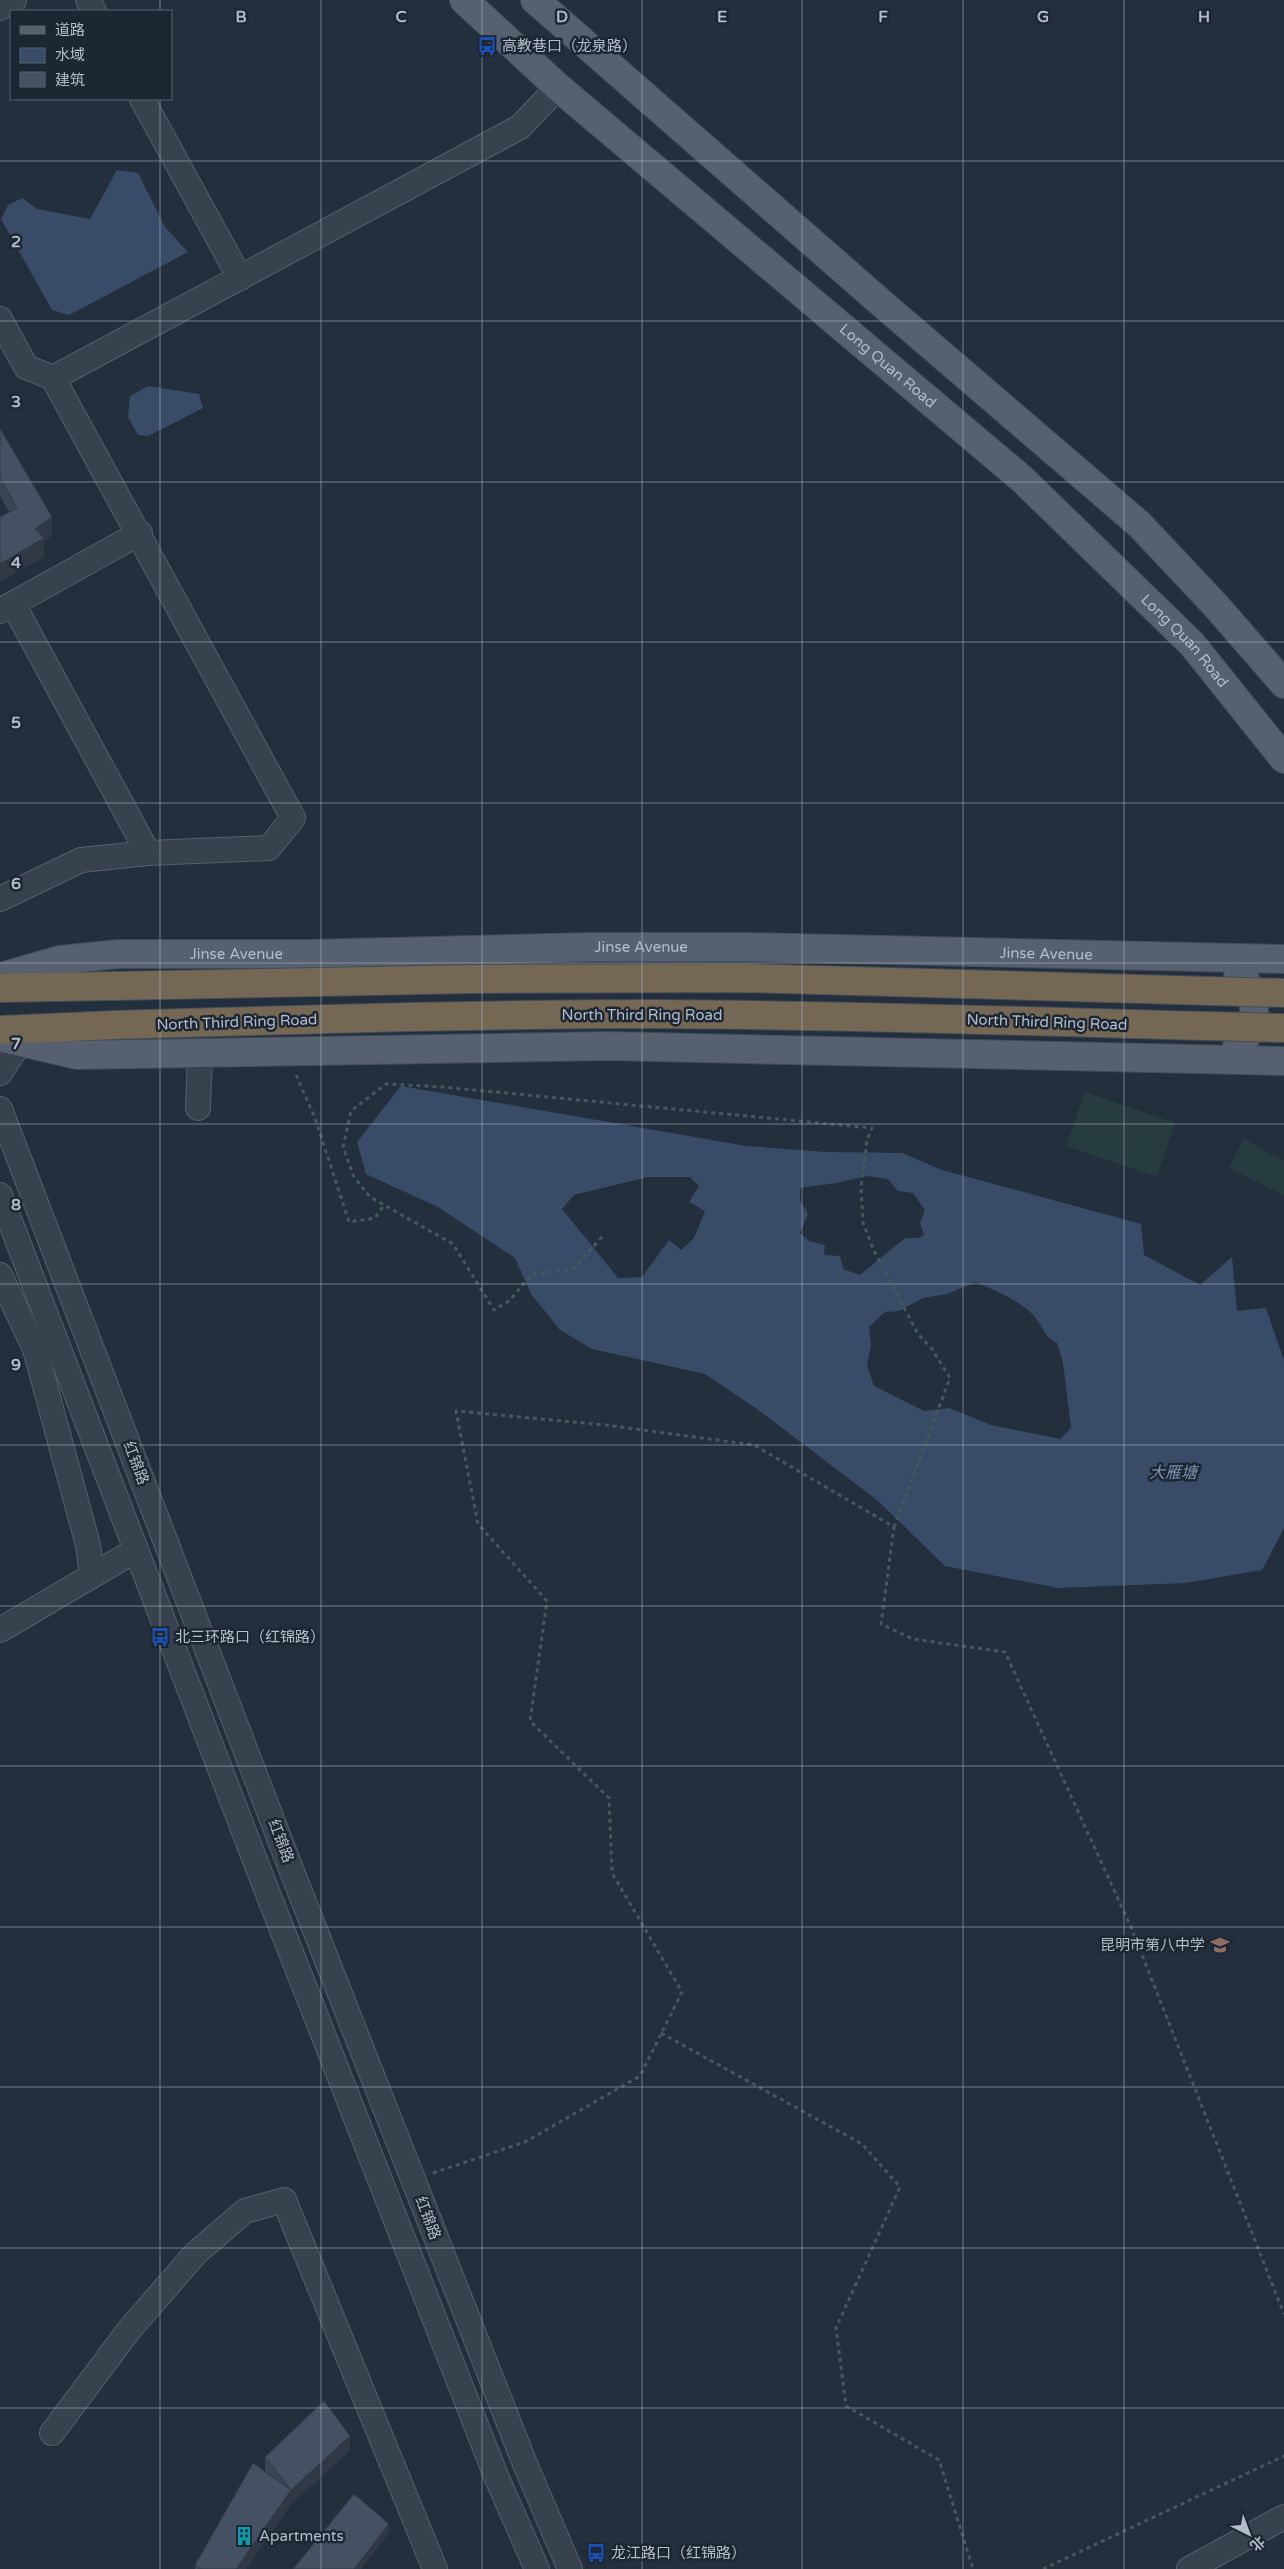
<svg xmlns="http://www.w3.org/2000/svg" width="1284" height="2569" font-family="'Varela Round','Noto Sans SC',sans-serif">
<rect width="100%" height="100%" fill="#242f3e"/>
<g fill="#263c3f">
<path d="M1085 1092 1175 1123 1157 1177 1066 1146Z"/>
<path d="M1244 1139 1284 1161V1196L1229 1167Z"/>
</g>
<g fill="#394c67" fill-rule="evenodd">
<path d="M117 170 138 173 165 227 188 252 69 315 52 310 1 219 8 205 22 198 37 209 90 219Z"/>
<path d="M148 386 199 394 203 408 148 436 138 435 128 417 130 396Z"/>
<path d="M401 1086 746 1146 825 1152 902 1153 942 1170 1141 1224 1144 1255 1200 1285 1232 1257 1237 1311 1266 1308 1284 1361V1528L1262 1570 1185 1583 1058 1588 945 1566 877 1500 757 1409 705 1374 592 1349 560 1330 531 1294 515 1258 438 1207 366 1174 357 1142ZM867 1176 888 1179 898 1191 913 1193 925 1210 920 1223 924 1235 919 1238H905L860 1275 843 1269 840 1256 824 1255 825 1245 809 1241 800 1233 808 1214 800 1201V1188L836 1183ZM648 1177H690L699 1186 689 1202 705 1211 694 1238 681 1250 669 1240 642 1277 618 1278 562 1209 574 1195ZM976 1282C994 1290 1026 1303 1037 1320 1046 1332 1043 1335 1057 1343L1063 1362 1071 1428 1060 1439 991 1425 949 1408 924 1411 874 1386 867 1366 871 1344 869 1327 885 1312 899 1311 923 1298 947 1294Z"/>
</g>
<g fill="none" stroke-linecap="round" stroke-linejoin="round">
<g stroke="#565f6c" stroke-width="26">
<g id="minor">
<path d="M88 0 94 11"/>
<path d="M0 8 14 0"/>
<path d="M142 99 240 278"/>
<path d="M0 319 26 367 53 378 293 818 269 848 148 853 81 860 0 899"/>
<path d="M53 378 520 127 558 87"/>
<path d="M13 604 148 853"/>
<path d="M0 611 140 533"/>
<path d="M0 1073 15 1050 37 1037"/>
<path d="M198 1108 200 1053"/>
<path d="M0 1109 291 1869 525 2464 570 2569"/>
<path d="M0 1195 263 1881 496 2476 537 2569"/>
<path d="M0 1275 35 1349 88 1545 92 1575"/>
<path d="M0 1630 136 1550"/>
<path d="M52 2433 129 2330 196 2253 245 2211 284 2200 435 2569"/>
<path d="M1189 2569 1284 2517"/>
</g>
</g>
<g stroke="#414a57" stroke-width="30">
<g id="major">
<path id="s1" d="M464 0 558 87 1022 479 1192 644 1284 759"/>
<path d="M535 0 879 301 1140 525 1217 607 1284 684"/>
<path id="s2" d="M0 977 60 960 118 954H308L591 947H746L1284 959"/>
<path d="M0 1037 77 1055 608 1046 1284 1061"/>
<path d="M1237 1046C1259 1030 1260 990 1238 973"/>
</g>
</g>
<g stroke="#434c59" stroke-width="30">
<g id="highway">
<path d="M0 988 112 986"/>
<path d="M0 1030 115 1025"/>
</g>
</g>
<g stroke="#44595c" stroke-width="3" stroke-dasharray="4 4" stroke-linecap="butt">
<path d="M296 1075 315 1118 349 1222 375 1218 384 1205"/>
<path d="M602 1237 572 1270 532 1274 509 1301 494 1310 453 1244 370 1197 354 1177 343 1147 351 1111 386 1084 443 1087 872 1128 867 1140 861 1188 863 1223 874 1251 918 1334 932 1349 950 1378 894 1527"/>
<path d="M661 2033 862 2144 900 2187 836 2328 846 2406 939 2460 973 2569"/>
<path d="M433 2173 525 2142 640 2076 682 1992 612 1873 609 1798 530 1721 547 1601 478 1524 456 1411 605 1425 754 1445 894 1527 881 1624 913 1639 1005 1652 1131 1927 1284 2314"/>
<path d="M1043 2569 1284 2456"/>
</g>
<use href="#minor" stroke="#38414e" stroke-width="24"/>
<use href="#major" stroke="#56606e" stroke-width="28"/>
<use href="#highway" stroke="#746855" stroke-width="28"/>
<g stroke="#434c59" stroke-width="30" stroke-linecap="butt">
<g id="highway-bridge">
<path d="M112 986 473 979 748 978 1284 993"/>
<path d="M115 1025C295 1020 475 1014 655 1014 865 1015 1075 1023 1284 1028"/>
</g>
</g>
<use href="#highway-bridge" stroke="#746855" stroke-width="28"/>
</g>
<g fill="#3b4654">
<path d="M0 428 52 535 44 541V557L9 512 0 496Z"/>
<path d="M350 2450 291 2504 246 2569H195V2565L267 2473 265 2471V2457Z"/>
</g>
<g fill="#303945">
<path d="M52 517V535L44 541V557L0 582V564L35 529Z"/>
<path d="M350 2436V2450L291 2504 246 2569H236L291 2490Z"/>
<path d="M389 2524V2533L361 2569H354Z"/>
</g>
<g fill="#455162" stroke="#303945">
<path d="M0 428 52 517 35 529 44 538 0 564V517L17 508 0 478Z"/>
<path d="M324 2401 350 2436 291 2490 265 2457Z"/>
<path d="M253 2463 291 2490 236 2569H201L195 2565Z"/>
<path d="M354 2494 389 2524 354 2569H293Z"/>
</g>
<path fill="none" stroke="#b4bcc9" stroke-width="1" stroke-opacity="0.55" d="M160 0V11M321 0V2569M482 0V2569M642 0V2569M802 0V2569M963 0V2569M1124 0V2569M160 99V2569M0 161H1284M0 321H1284M0 482H1284M0 642H1284M0 803H1284M0 963H1284M0 1124H1284M0 1284H1284M0 1445H1284M0 1606H1284M0 1766H1284M0 1927H1284M0 2087H1284M0 2248H1284M0 2408H1284"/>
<defs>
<g id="bus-bare" transform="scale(1.5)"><path d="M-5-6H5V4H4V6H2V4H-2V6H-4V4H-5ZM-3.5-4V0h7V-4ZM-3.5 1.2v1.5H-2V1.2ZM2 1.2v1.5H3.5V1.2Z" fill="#1a4fb4" stroke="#1d2633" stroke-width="2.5" paint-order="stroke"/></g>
<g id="school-bare" transform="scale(1.5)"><path d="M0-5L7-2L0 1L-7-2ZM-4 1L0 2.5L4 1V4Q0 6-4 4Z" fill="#8d6e63" stroke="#1d2633" stroke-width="2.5" paint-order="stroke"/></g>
<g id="building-bare" transform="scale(1.5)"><path d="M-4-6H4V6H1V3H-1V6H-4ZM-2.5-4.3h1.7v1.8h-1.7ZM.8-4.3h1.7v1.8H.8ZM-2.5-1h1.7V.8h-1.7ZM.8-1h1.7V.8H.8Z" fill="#0f9aa8" stroke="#1d2633" stroke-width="2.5" paint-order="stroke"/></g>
</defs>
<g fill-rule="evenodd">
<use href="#bus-bare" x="487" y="46"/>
<use href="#bus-bare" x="160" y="1637"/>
<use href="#school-bare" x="1220" y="1945"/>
<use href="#building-bare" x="244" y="2536"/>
<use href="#bus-bare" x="596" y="2553"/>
</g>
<g text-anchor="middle" stroke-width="5" stroke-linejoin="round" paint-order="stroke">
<g font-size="15" fill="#b4bcc9" stroke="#1d2633" text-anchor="start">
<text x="502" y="51">高教巷口（龙泉路）</text>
<text x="175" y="1642">北三环路口（红锦路）</text>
<text x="1205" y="1950" text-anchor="end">昆明市第八中学</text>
<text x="259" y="2541">Apartments</text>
<text x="611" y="2558">龙江路口（红锦路）</text>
</g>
<g font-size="15" fill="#b4bcc9" stroke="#1d2633">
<text dy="5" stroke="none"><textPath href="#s1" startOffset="560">Long Quan Road</textPath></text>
<text dy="5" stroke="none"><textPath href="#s1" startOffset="965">Long Quan Road</textPath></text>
<text dy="5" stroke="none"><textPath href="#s2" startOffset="644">Jinse Avenue</textPath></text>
<text dy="5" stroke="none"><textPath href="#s2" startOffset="239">Jinse Avenue</textPath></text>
<text dy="5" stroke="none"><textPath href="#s2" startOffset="1049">Jinse Avenue</textPath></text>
<text x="642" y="1020">North Third Ring Road</text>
<text transform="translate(237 1022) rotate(-2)" y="5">North Third Ring Road</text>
<text transform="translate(1047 1022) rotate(2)" y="5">North Third Ring Road</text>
<text transform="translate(136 1463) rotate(69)" y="5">红锦路</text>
<text transform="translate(281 1841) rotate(69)" y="5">红锦路</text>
<text transform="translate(428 2218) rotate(69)" y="5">红锦路</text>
</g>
<g font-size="16" font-style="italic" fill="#7c92b1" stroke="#1d2633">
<text x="1173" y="1478">大雁塘</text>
</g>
</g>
<g font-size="16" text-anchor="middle" font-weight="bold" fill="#b4bcc9" stroke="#1d2633" stroke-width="5" stroke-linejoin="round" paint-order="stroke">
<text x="241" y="22">B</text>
<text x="401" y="22">C</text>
<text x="562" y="22">D</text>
<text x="722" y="22">E</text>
<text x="883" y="22">F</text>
<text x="1043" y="22">G</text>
<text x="1204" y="22">H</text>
<text x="16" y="247">2</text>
<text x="16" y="407">3</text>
<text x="16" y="568">4</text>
<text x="16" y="728">5</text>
<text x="16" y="889">6</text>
<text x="16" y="1049">7</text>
<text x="16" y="1210">8</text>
<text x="16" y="1370">9</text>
</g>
<rect x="10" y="10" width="162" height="90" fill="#1d2633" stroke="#59626f"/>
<rect x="20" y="26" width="25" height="8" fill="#56606e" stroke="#59626f"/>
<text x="55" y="35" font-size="15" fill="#b4bcc9">道路</text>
<rect x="20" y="48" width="25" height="15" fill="#394c67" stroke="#59626f"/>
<text x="55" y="60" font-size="15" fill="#b4bcc9">水域</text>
<rect x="20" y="72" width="25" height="15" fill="#455162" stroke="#59626f"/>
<text x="55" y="85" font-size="15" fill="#b4bcc9">建筑</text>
<g transform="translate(1249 2534) rotate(138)" stroke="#1d2633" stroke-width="4" paint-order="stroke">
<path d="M0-4L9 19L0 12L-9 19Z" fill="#b4bcc9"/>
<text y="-8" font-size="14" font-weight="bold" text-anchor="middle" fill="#b4bcc9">北</text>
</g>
</svg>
